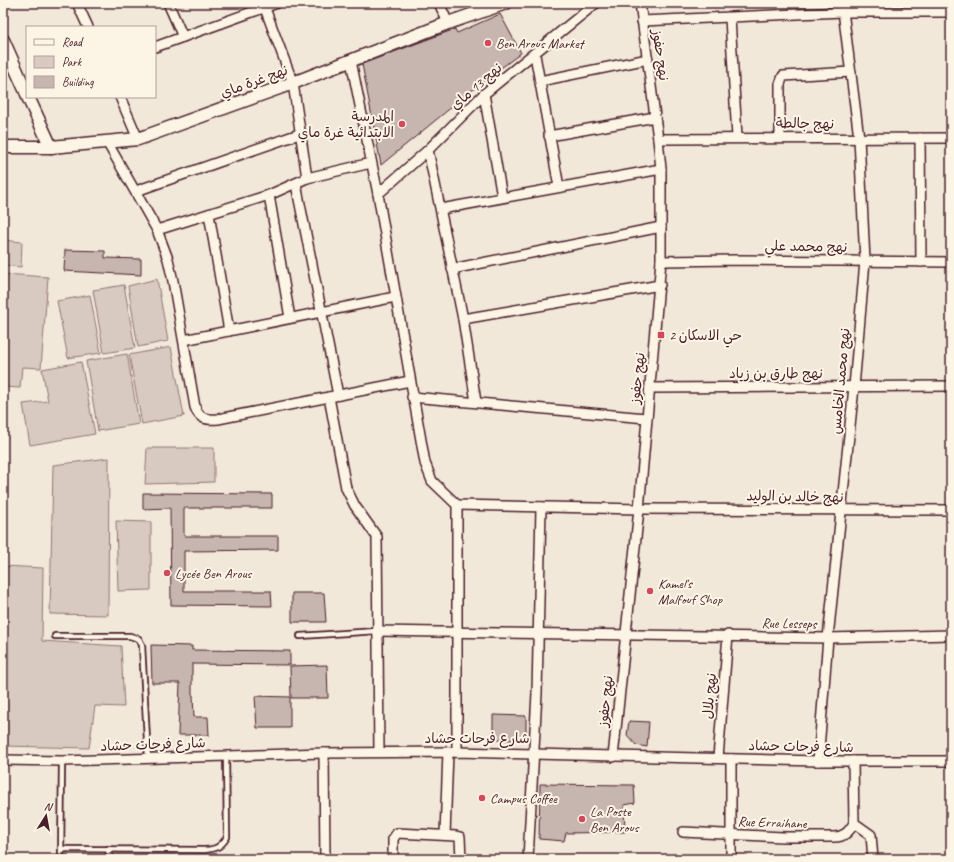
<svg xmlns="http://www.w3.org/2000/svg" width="954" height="862" font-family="Caveat,'Playpen Sans Arabic',sans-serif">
<rect width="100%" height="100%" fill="#f1e8da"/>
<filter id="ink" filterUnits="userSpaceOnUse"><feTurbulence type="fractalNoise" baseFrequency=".025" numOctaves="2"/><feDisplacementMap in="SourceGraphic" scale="8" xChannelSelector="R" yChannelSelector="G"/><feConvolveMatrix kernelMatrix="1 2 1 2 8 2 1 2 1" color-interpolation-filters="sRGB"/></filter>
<g filter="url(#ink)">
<g fill="#d8cac0" stroke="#917476">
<path d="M3 240 22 242 21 267 3 265Z"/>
<path d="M3 274 48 277 41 368 22 367 20 388 3 387Z"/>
<path d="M157 279 168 341 138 347 128 286Z"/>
<path d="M124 285 135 348 104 353 93 290Z"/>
<path d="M90 295 101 353 68 358 57 301Z"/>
<path d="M171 347 184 416 142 424 129 355Z"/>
<path d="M127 354 139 424 98 431 86 361Z"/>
<path d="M81 362 95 434 30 445 23 404 48 401 42 369Z"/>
<path d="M147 448H214V482L145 484Z"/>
<path d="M109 458 108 615 50 614 53 465Z"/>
<path d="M116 521 151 522V590L118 591Z"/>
<path d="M3 566 43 568 42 641 121 646 124 707 95 706 89 748 3 746Z"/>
</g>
<g fill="#c7b6af" stroke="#4a1f2b">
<path d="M500 14 521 53 481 83 381 165 362 64 455 29 457 33Z"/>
<path d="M65 250 105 251V258L141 259V275L64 271Z"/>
<path d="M143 493 272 494V508H184V536H278V550L184 551V591H271L272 606 171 605 170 508 143 509Z"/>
<path d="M292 593H324L326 622H292Z"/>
<path d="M151 645 192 646V650L290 651V665L192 664V695H193L194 717H208L209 735H178L180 683H152Z"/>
<path d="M327 665 328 698H291L290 666Z"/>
<path d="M255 696 290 697V728H257Z"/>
<path d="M493 715 526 716V740H493Z"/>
<path d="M629 721 649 722 647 747 636 745 627 735Z"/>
<path d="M540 784 634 785 635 803 624 805 625 832 566 833 564 841 539 839Z"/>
</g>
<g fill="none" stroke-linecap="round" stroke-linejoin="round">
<g stroke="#4a1f2b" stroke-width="8">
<g id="service">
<path d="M55 636H130L139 639 142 645 148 759"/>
<path d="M300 636 377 631"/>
<path d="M61 849 205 850C216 849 221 847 227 837L226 756"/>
<path d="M108 849 110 859"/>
<path d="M61 859 62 761"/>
</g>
</g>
<g stroke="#4a1f2b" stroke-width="12">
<g id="minor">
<path d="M77 3 88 27"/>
<path d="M168 3 183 37"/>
<path d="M263 3 293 83 307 178"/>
<path d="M439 3 448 23"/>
<path d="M730 18 737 137"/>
<path d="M642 21 843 12H951"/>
<path d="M155 47 277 3"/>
<path d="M535 55 559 187"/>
<path d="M351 61 378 194 425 463 432 481 457 505V752"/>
<path d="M540 81 648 59"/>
<path d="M484 94 502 197"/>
<path d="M120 97 138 139"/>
<path d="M549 136 655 117"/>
<path d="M780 137V84L783 76 851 72"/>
<path d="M920 138 921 262"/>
<path d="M658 139 951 138"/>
<path d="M107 142 157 230 168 259 173 281 195 407C199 419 206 420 218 419L410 381"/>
<path d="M428 150 463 319 476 402"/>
<path d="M296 184 338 395"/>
<path d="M136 191 299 134"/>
<path d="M378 194 428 150 484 94 596 3"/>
<path d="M269 195 290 318"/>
<path d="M441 209 661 169"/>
<path d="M209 214 229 331"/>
<path d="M157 230 269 195 307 178 371 163"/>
<path d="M661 261 738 260 951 262"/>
<path d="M452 269 661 227"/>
<path d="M463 319 660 285"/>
<path d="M184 340 395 297"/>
<path d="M650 388 951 386"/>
<path d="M329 397 346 488 355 506 377 537 379 752"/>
<path d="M412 397 646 418"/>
<path d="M457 505 639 509 951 510"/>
<path d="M377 631 828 638 951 635"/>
<path d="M324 753 325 859"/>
<path d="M613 757 639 509 661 261V169L658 139 640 3"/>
<path d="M718 758 728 635"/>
<path d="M3 760 62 761 324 753 457 752 818 761H951"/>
<path d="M818 761 828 638 854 387 865 261 859 138 842 3"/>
<path d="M853 761 854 823 871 835 873 859"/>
<path d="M683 832 783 837H834C844 837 849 832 854 823"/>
<path d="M445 835 448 752"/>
<path d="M393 859V839L397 833 456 836 460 837 461 859"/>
<path d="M528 859 537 693 541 507"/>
<path d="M731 859V759"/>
</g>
</g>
<g stroke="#4a1f2b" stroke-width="15">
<g id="tertiary">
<path d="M3 40 27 94"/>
<path d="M28 97 51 147"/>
<path d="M3 147H51L138 139 293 83 448 23 506 3"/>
</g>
</g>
<use href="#service" stroke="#fcf5e5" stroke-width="4.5"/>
<use href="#minor" stroke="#fcf5e5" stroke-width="9"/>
<use href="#tertiary" stroke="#fcf5e5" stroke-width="12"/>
</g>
</g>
<g fill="#d1495b" stroke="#fcf5e5" stroke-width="1.5">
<circle cx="488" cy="43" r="4"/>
<circle cx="402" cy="124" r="4"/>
<rect x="657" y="331" width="8" height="8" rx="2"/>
<circle cx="167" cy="573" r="4"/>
<circle cx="650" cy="591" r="4"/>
<circle cx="482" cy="798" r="4"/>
<circle cx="582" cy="819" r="4"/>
</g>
<g text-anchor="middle" stroke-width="4" stroke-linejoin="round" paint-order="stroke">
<g font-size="14" fill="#4a1f2b" stroke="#fcf5e5" text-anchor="start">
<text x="496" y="48">Ben Arous Market</text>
<text x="394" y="121" text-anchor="end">المدرسة<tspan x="394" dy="16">الابتدائية غرة ماي</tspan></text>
<text x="669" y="340">حي الاسكان 2</text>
<text x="175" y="578">Lycée Ben Arous</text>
<text x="658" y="588">Kamel's<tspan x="658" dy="16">Malfouf Shop</tspan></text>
<text x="490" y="803">Campus Coffee</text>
<text x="590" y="816">La Poste<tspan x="590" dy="16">Ben Arous</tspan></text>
</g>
<g font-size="14" fill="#4a1f2b" stroke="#fcf5e5">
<text transform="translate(661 55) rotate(82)" y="5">نهج حفوز</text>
<text transform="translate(254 81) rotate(-20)" y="5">نهج غرة ماي</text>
<text transform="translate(476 86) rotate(-41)" y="5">نهج 13 ماي</text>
<text transform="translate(805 123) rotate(1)" y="5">نهج جالطة</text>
<text transform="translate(806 246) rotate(1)" y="5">نهج محمد علي</text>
<text x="776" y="378">نهج طارق بن زياد</text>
<text transform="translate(637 378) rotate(-84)" y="5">نهج حفوز</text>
<text transform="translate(840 381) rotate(-85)" y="5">نهج محمد الخامس</text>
<text transform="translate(795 496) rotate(1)" y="5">نهج خالد بن الوليد</text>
<text transform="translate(789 623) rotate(1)" y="5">Rue Lesseps</text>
<text transform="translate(709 696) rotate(-85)" y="5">نهج بلال</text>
<text transform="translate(605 701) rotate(-84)" y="5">نهج حفوز</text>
<text x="477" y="743">شارع فرحات حشاد</text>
<text transform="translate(153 744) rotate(-2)" y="5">شارع فرحات حشاد</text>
<text transform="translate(801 746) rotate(1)" y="5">شارع فرحات حشاد</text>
<text transform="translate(772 822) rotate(2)" y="5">Rue Erraihane</text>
</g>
</g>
<rect width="954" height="862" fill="none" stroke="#fcf5e5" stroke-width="16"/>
<rect x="8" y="8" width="938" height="846" fill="none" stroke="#4a1f2b" stroke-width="1.5" filter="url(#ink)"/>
<rect x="26" y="26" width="130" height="72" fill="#fcf5e5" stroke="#b59f9b"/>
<rect x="34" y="39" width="20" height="6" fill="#fcf5e5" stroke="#b59f9b"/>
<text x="62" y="46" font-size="12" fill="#4a1f2b">Road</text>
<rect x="34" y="56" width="20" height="12" fill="#d8cac0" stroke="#b59f9b"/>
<text x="62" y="66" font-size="12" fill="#4a1f2b">Park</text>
<rect x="34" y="76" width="20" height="12" fill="#c7b6af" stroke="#b59f9b"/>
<text x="62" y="86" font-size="12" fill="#4a1f2b">Building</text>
<g transform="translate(46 816) rotate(11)" stroke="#fcf5e5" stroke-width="3" paint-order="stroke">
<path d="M0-3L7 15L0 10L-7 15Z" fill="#4a1f2b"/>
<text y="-6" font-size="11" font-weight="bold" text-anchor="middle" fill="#4a1f2b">N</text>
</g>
</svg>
